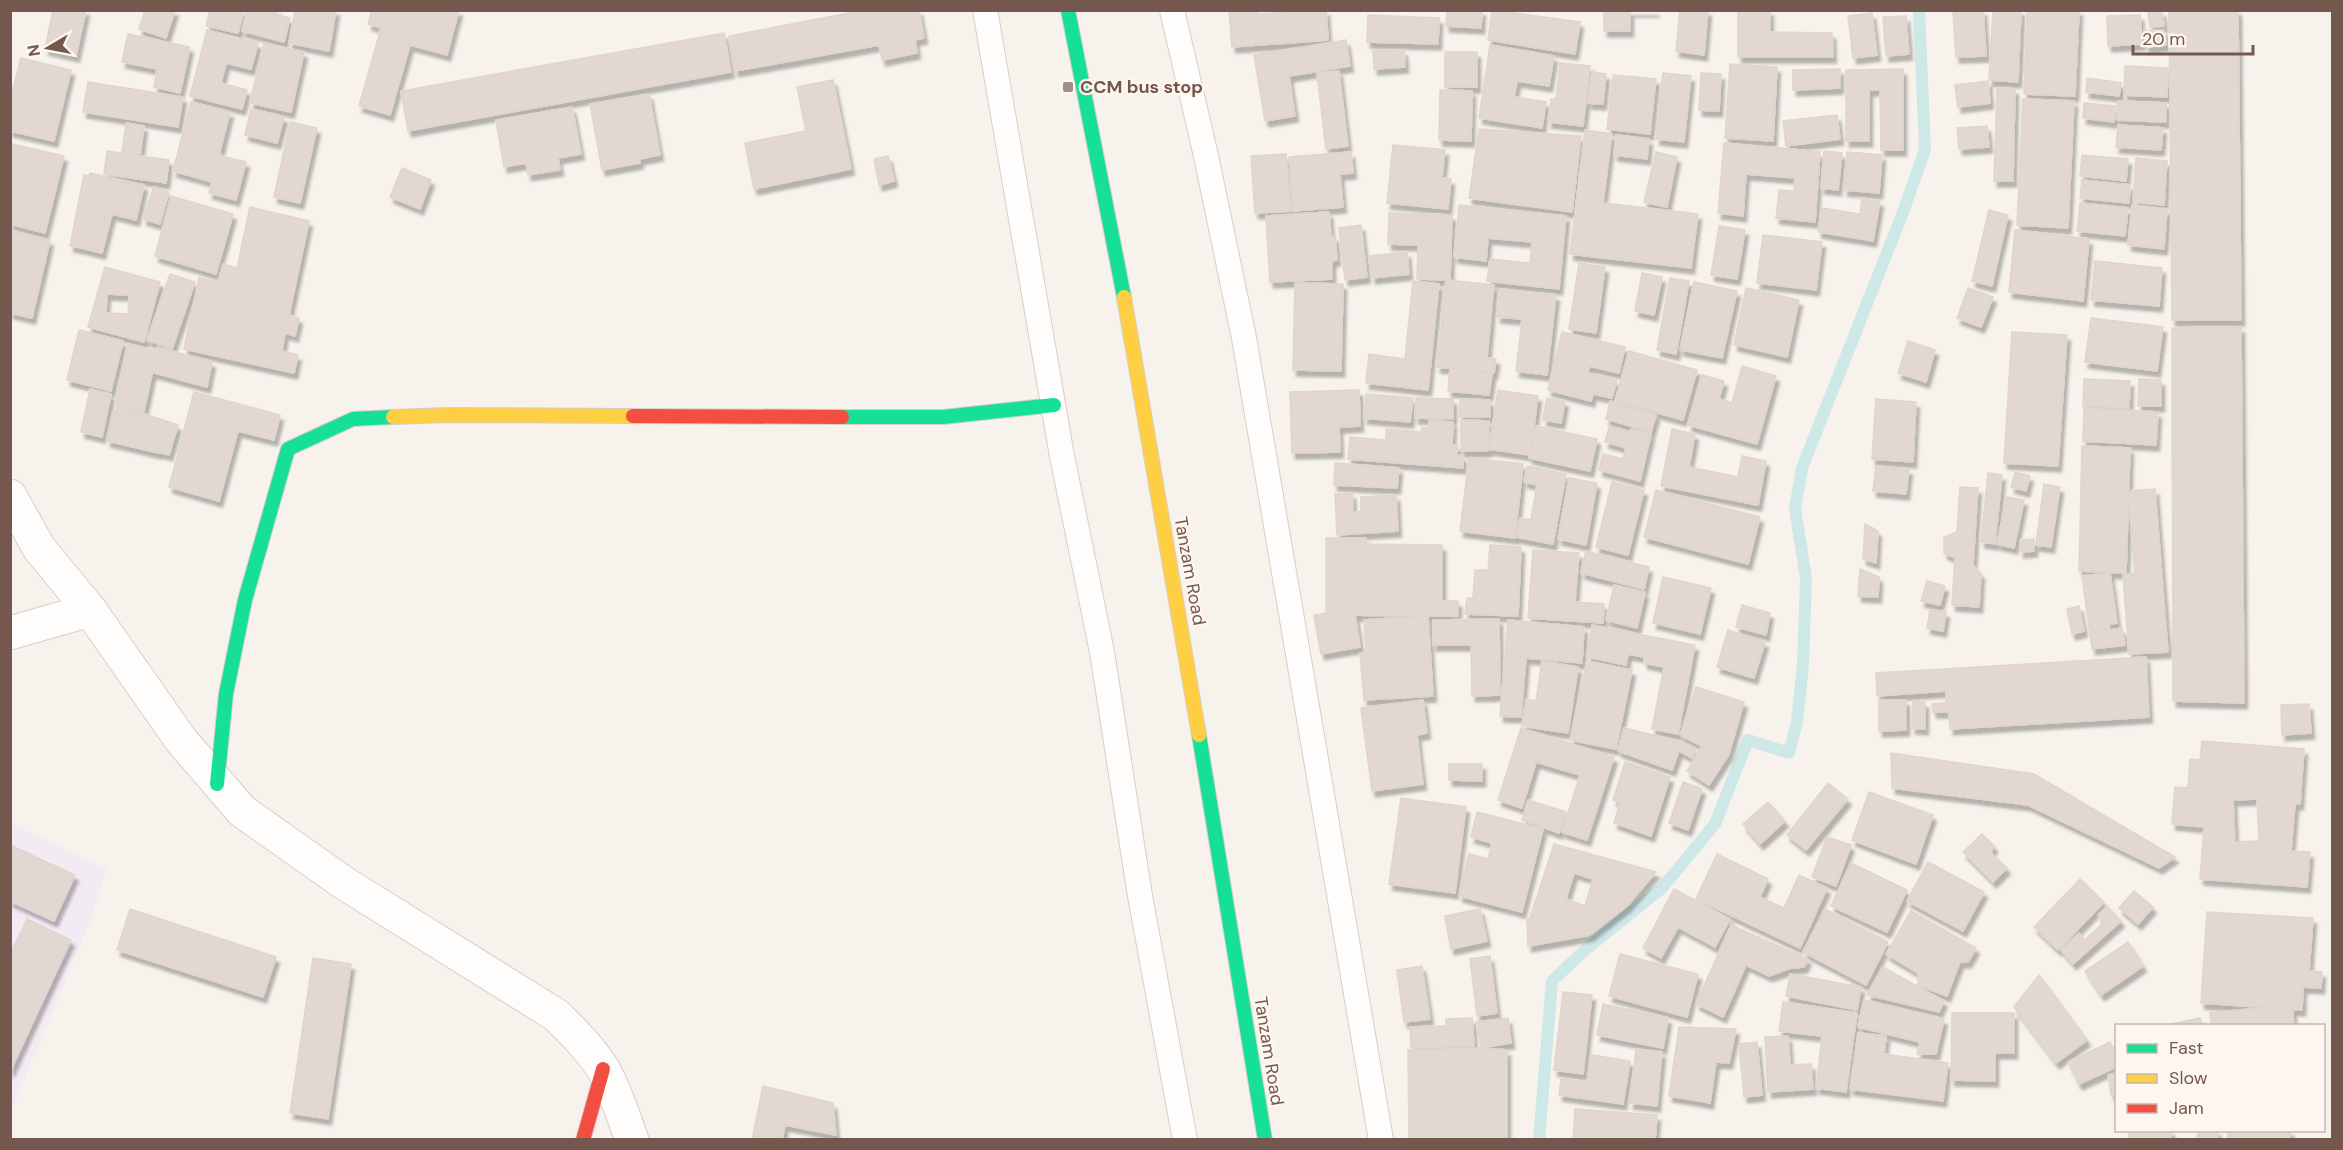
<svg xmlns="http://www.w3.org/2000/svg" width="2343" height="1150" font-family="'DM Sans',sans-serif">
<defs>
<filter id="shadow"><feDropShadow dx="3.5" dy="6" stdDeviation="1.5" flood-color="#0004"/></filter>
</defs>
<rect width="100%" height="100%" fill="#f7f2ec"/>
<path fill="#f3ebf3" d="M11 823 107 869 91 919 11 1112Z"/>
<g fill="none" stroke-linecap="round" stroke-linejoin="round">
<path stroke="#cee8e7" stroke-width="12" d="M1539 1140 1552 981 1585 950 1662 888 1715 824 1748 740 1789 753 1797 722 1803 665 1806 578 1795 509 1802 468 1902 215 1925 150 1919 10"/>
</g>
<g fill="#e2d8d1" stroke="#e0d5ce" stroke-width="1.5" fill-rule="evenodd" filter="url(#shadow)">
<path d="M53 10H86L76 56 45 49Z"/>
<path d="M145 10H175L166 38 139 29Z"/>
<path d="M210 10H244L238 33 206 26Z"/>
<path d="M247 10H278L277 15 290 18 284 42 242 31Z"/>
<path d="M295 10H336L329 51 289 43Z"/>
<path d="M372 10H459L447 55 410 45 390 115 359 106 381 28 368 24Z"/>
<path d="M865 10H919L924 38 915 40 917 53 882 60 879 45 735 71 729 36Z"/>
<path d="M1229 10H1257V14L1326 10 1328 40 1232 47Z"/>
<path d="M1447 10H1482L1481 28 1446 26Z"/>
<path d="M1492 10 1580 22 1575 54 1488 40Z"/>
<path d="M1604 10H1656V11H1630V31H1604Z"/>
<path d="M1680 10H1708L1704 55 1676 51Z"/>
<path d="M1738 10H1770V32L1832 33 1833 57H1738Z"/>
<path d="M1953 10H1983L1986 56 1956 57Z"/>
<path d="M1993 10H2021L2018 82 1989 80Z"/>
<path d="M2027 10H2079L2075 96 2024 94Z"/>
<path d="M2169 10H2238L2241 320H2172Z"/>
<path d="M2162 11 2164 26 2150 27 2148 12Z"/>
<path d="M1872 13 1877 55 1853 58 1848 16Z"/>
<path d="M1368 15 1439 18 1438 44 1367 42Z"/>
<path d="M2140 15 2142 44 2108 46 2107 16Z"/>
<path d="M1906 16 1909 54 1886 56 1883 17Z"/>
<path d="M207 30 258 43 251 69 226 63 221 83 247 90 242 109 190 96Z"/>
<path d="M2164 30 2166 45 2146 47 2144 31Z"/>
<path d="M724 33 731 72 408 131 401 91Z"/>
<path d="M128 34 190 47 180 93 154 87 157 69 122 62Z"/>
<path d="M1346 40 1350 66 1289 76 1295 116 1265 121 1254 55Z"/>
<path d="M264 43 304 52 291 112 250 103Z"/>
<path d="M1490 45 1554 56 1549 86 1517 81 1514 97 1546 102 1542 128 1479 118Z"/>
<path d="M1404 50 1405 67 1374 69 1373 51Z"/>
<rect x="1445" y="52" width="32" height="35"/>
<path d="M21 58 71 70 54 141 10 131V100Z"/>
<path d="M1560 63 1590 66 1583 126 1548 122 1551 99H1556Z"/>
<path d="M1730 64 1777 67 1773 141 1725 138Z"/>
<path d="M2125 66 2168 68 2167 97 2124 95Z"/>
<path d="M1840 69V88L1793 90V70Z"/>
<path d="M1903 69V150H1881L1880 90H1869V141H1846V70Z"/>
<path d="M1339 71 1348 146 1326 149 1317 73Z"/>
<path d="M1592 72 1606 74 1603 104 1588 103Z"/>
<path d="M1663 73 1691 76 1684 142 1656 139Z"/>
<path d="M1701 73 1721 74 1719 111 1699 110Z"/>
<path d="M1613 75 1656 79 1650 134 1607 129Z"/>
<path d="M2087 78 2121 83 2119 96 2086 92Z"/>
<path d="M833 80 851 169 754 189 745 143 806 131 797 87Z"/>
<path d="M1988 81 1990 103 1958 107 1955 85Z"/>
<path d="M88 82 183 97 178 127 83 112Z"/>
<path d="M1997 88 2015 89 2013 181H1994Z"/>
<path d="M1440 90 1472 91 1471 141 1439 140Z"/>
<path d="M649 94 660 155 639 159 640 163 602 170 590 104Z"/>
<path d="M2023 99 2074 101 2068 228 2017 225Z"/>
<path d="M2118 101 2166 103V122L2117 120Z"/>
<path d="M191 102 230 112 219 155 246 162 236 200 209 193 212 182 173 171Z"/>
<path d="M2084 103 2116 106 2114 122 2083 118Z"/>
<path d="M572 107 581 154 558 158 560 170 528 175 526 163 504 167 496 120Z"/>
<path d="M251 109 284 117 277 143 245 135Z"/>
<path d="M1837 115 1840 139 1786 146 1783 121Z"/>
<path d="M290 122 317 128 300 203 274 197Z"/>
<path d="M126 123 144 126 140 156 169 160 166 183 104 174 107 151 122 153Z"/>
<path d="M2118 125 2163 128 2161 150 2116 147Z"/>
<path d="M1987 126 1989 147 1959 149 1957 128Z"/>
<path d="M1479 129 1581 136 1572 212 1469 198Z"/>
<path d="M1585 130 1612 134 1603 203 1698 214 1691 268 1570 254Z"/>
<path d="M1616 135 1649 139 1647 159 1614 155Z"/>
<path d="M1724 143 1820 152 1815 222 1776 218 1779 190 1794 191 1795 178 1746 174 1743 216 1718 213Z"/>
<path d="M12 144 64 156 45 233 10 224V152Z"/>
<path d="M1393 145 1445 150 1442 178 1451 179 1448 209 1387 203Z"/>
<path d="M1824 151 1842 153 1838 190 1821 188Z"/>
<path d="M1351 152 1353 173 1340 174 1343 207 1293 211 1289 157Z"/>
<path d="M1656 152 1677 157 1667 207 1644 202Z"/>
<path d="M1847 152 1882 155 1879 193 1844 190Z"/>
<path d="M1286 154 1291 211 1255 213 1251 156Z"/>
<path d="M2082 155 2128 159 2126 181 2080 176Z"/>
<path d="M888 156 894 181 879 185 874 159Z"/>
<path d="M2136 158 2167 161 2164 205 2133 202Z"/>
<path d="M402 168 431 180 420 209 390 197Z"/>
<path d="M90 173 144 185 136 220 112 214 102 253 73 246Z"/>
<path d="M84 175 143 187 136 219 106 212 99 251 70 246Z"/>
<path d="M2082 180 2130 185 2129 203 2080 198Z"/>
<path d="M154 187 169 192 160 224 143 219Z"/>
<path d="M171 196 233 214 216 274 155 256Z"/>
<path d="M1862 198 1880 201 1873 241 1818 232 1822 208 1860 214Z"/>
<path d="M2080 203 2128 208 2125 236 2077 231Z"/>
<path d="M1459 205 1566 216 1559 289 1487 281 1490 259 1530 263 1532 242 1488 238 1486 261 1454 257Z"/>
<path d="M2132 205 2167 209 2164 249 2128 245Z"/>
<path d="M250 207 309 221 289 315 299 318 295 336 285 333 282 351 298 355 294 373 184 349 199 278 218 282 223 264 237 268Z"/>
<path d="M1989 210 2008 215 1992 286 1972 281Z"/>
<path d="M1329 212 1331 236H1335L1337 260 1332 261V279L1270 282 1266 216Z"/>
<path d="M1389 213 1452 215 1450 280 1417 279 1418 245 1388 244Z"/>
<path d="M1361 225 1367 277 1345 280 1339 228Z"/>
<path d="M1719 226 1745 230 1737 279 1711 275Z"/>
<path d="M2015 230 2089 239 2083 301 2009 292Z"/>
<path d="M11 231 50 240 32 318 10 313Z"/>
<path d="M1763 235 1822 242 1816 290 1757 283Z"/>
<path d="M1407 252 1409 274 1372 278 1370 256Z"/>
<path d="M2095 261 2162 268 2159 306 2091 300Z"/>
<path d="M1579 263 1605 267 1596 333 1569 329Z"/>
<path d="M105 267 160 282 144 342 88 327ZM107 294 129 295 128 314 106 313Z"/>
<path d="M1642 273 1662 277 1654 315 1635 311Z"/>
<path d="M170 274 195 282 172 349 147 340Z"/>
<path d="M1670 278 1689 281 1676 354 1657 350Z"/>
<path d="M1446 280 1494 285 1487 358 1496 359 1494 373 1437 367Z"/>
<path d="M1413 281 1439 284 1428 390 1366 383 1369 354 1405 359Z"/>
<path d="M1694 282 1737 291 1722 358 1680 350Z"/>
<path d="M1295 283 1343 284 1341 371 1293 370Z"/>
<path d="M1746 288 1799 300 1787 357 1734 345Z"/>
<path d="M1968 288 1993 297 1981 327 1957 318Z"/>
<path d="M1500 289 1556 295 1547 375 1516 371 1522 319 1497 317Z"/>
<path d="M2091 318 2163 327 2157 371 2085 362Z"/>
<path d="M2241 327 2244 703 2173 701 2172 328Z"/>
<path d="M79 330 123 341 111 391 67 380Z"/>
<path d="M1562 332 1625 347 1619 373 1589 366 1588 373 1617 380 1612 398 1593 394 1591 401 1548 390Z"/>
<path d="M2012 332 2067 335 2058 466 2004 463Z"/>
<path d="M1908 341 1935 350 1926 382 1898 373Z"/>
<path d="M128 344 157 351 144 411 115 405Z"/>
<path d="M157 347 212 362 207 387 151 372Z"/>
<path d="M1629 351 1697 370 1683 420 1615 401Z"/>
<path d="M1742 366 1776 376 1757 444 1688 425 1702 375 1724 381 1719 399 1732 403Z"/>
<path d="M1450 369 1492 374 1489 395 1448 391Z"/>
<path d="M2084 379 2130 381 2129 408 2083 406Z"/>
<path d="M2139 379 2161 380V406H2138Z"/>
<path d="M90 389 111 394 102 437 81 432Z"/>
<path d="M1359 390 1360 426 1339 427 1340 452 1292 453 1290 392Z"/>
<path d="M1498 390 1538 396 1530 455 1489 449Z"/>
<path d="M194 392 280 415 274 440 238 431 219 501 169 487Z"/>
<path d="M1366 394 1413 398 1410 422 1364 418Z"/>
<path d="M1416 398 1453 399V419L1415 418Z"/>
<path d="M1547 398 1565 401 1561 423 1543 420Z"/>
<path d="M1460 399 1490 400V417H1459Z"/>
<path d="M1876 399 1916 402 1913 462 1872 459Z"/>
<path d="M1610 401 1656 415 1651 432 1606 419Z"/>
<path d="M118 405 178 425 169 455 108 435Z"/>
<path d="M2084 408 2158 412 2156 445 2083 441Z"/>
<path d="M114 410 166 421 159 453 107 441Z"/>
<path d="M1461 420 1489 421 1488 451H1461Z"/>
<path d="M1429 421 1453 422 1452 445H1458L1457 455 1463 456V468L1348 459 1350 437 1386 440V429L1421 432 1422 428H1428Z"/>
<path d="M1536 426 1597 439 1590 471 1529 458Z"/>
<path d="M1609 427 1630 432 1631 429 1651 434 1640 481 1599 470 1603 454 1623 459 1626 448 1605 442Z"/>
<path d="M1672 429 1695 434 1689 467 1738 477 1742 456 1766 461 1758 505 1661 486Z"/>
<path d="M2082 446 2130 448 2126 573 2079 571Z"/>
<path d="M1469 458 1523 464 1515 538 1460 531Z"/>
<path d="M1335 463 1399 468 1397 488 1334 485Z"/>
<path d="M1527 466 1566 474 1553 544 1516 537 1520 518 1531 520 1537 485 1524 482Z"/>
<path d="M1876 466 1909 469 1906 494 1873 491Z"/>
<path d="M2015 472 2030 476 2026 491 2011 487Z"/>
<path d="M1988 473 2002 475 1995 544 1981 542Z"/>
<path d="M1569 478 1597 483 1586 545 1558 539Z"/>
<path d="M1612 482 1644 490 1628 555 1596 547Z"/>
<path d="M2044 484 2060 487 2051 547 2036 545Z"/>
<path d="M1960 487 1978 488 1973 565 1981 574 1979 607 1952 605 1955 558 1944 553V537L1957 532Z"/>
<path d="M2155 489 2168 652 2129 654 2123 575 2135 573 2128 491Z"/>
<path d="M1656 490 1760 517 1748 564 1644 537Z"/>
<path d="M1352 493 1353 512H1361V497L1396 495 1398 531 1337 535 1335 494Z"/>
<path d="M2007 497 2024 500 2014 548 1997 544Z"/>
<path d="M1865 524 1878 531 1876 563 1863 559Z"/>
<path d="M1326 538H1366V544L1442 545V601H1458V616L1326 615Z"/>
<path d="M2034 539V551L2020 552V540Z"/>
<path d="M1490 545 1521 547 1518 616 1465 614 1467 598H1473L1475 570H1488Z"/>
<path d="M1533 550 1579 553 1575 602 1604 604 1603 623 1528 618Z"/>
<path d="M1586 551 1649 567 1644 589 1581 573Z"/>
<path d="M1860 569 1879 577 1878 597 1858 596Z"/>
<path d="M2110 573 2117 623 2109 624 2110 630 2122 628 2125 645 2092 649 2082 576Z"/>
<path d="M1663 577 1711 588 1700 634 1653 623Z"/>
<path d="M1927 581 1945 586 1940 605 1921 601Z"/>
<path d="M1614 585 1645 592 1637 628 1606 620Z"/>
<path d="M1742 605 1770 613 1766 635 1736 627Z"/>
<path d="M2079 606 2084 631 2072 634 2067 609Z"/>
<path d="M1354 608 1360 647 1321 654 1314 615Z"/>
<path d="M1930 610 1946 612 1943 631 1927 628Z"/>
<path d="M1428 616 1433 696 1364 700 1360 653H1366L1364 620Z"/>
<path d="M1499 619 1500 695 1472 696 1471 645H1433V620Z"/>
<path d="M1508 620 1584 627 1582 663 1526 658 1521 717 1500 716Z"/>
<path d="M1592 625 1695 645 1678 734 1652 729 1664 667 1644 663V657L1628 654 1626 665 1587 657Z"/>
<path d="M1728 630 1765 642 1754 678 1717 667Z"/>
<path d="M2146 657 2149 717 1950 729 1949 712H1933L1932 704 1946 703V691L1877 696 1876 673Z"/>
<path d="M1542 661 1578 667 1568 733 1522 726 1526 699 1536 701Z"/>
<path d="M1587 661 1632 670 1616 749 1570 740Z"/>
<path d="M1696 687 1744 702 1729 754 1709 785 1687 771 1702 746 1680 735Z"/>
<path d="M1423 700 1427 733 1417 735 1423 784 1372 791 1361 708Z"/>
<path d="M1879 700H1906V730L1879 731Z"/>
<path d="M1913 701 1925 702V729L1912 728Z"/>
<path d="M2309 704 2311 733 2282 735 2281 705Z"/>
<path d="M1521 728 1614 757 1587 840 1562 832 1580 775 1536 762 1522 808 1498 800Z"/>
<path d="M1624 728 1678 741 1696 749 1692 758 1679 751 1672 770 1618 751Z"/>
<path d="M2202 741 2304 749 2300 804H2295L2291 851 2310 852 2307 887 2200 879 2204 827 2172 824 2175 787 2188 788 2190 759 2200 760ZM2257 799 2259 841 2235 842 2233 800Z"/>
<path d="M1891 753 2034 774 2175 857 2159 868 2028 805 1892 788Z"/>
<path d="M1625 762 1670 777 1651 836 1614 823 1620 802 1613 800Z"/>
<path d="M1449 764H1482V781L1449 780Z"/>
<path d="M1683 782 1702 789 1688 830 1669 823Z"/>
<path d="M1828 783 1848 799 1806 850 1787 835Z"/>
<path d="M1869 792 1933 815 1916 864 1852 840Z"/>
<path d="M1401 798 1466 807 1455 893 1389 884Z"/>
<path d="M1528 800 1566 812 1559 833 1522 820Z"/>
<path d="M1768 802 1785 821 1760 844 1743 824Z"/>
<path d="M1477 812 1543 829 1522 912 1459 896 1469 854 1488 859 1492 843 1471 837Z"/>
<path d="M1982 834 1994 846 1991 853 2007 868 1993 882 1963 852Z"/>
<path d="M1827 837 1851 845 1836 886 1812 877Z"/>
<path d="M1554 844 1656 872 1628 905 1590 935 1528 946 1527 920 1530 918ZM1574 873 1593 879 1585 906 1566 899Z"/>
<path d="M10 845 75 875 54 921 10 901Z"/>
<path d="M1717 854 1768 879 1760 897 1784 908 1799 875 1827 888 1800 948 1696 899Z"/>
<path d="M1928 862 1984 892 1963 931 1907 901Z"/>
<path d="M1851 863 1907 890 1887 932 1831 906Z"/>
<path d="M2080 879 2104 902 2058 950 2034 927Z"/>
<path d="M1674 889 1730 919 1715 947 1678 927 1661 958 1643 948Z"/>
<path d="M2134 891 2153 907 2138 924 2119 908Z"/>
<path d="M2107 906 2121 921 2073 964 2061 950 2079 933 2085 940 2104 922 2098 915Z"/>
<path d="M130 909 276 957 263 997 117 950Z"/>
<path d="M1480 909 1487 941 1451 949 1445 916Z"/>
<path d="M1825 909 1888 942 1866 985 1803 952Z"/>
<path d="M1911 911 1976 948 1968 962H1960L1947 996 1918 985V973L1886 954Z"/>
<path d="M2207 912 2313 918 2309 971 2322 972 2321 988 2303 987 2302 1010 2201 1003Z"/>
<path d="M27 919 71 940 10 1072V954Z"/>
<path d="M1731 925 1808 959 1804 967 1791 968 1769 976 1746 965 1723 1017 1696 1004Z"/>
<path d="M2128 942 2143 966 2101 995 2085 971Z"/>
<path d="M1620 954 1698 974 1687 1017 1609 996Z"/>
<path d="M1490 956 1497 1013 1477 1016 1470 959Z"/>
<path d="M313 958 351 964 328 1119 290 1113Z"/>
<path d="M1422 966 1430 1019 1404 1022 1397 970Z"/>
<path d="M1883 967 1944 1001 1939 1012 1867 995Z"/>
<path d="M1790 974 1861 987 1857 1010 1786 996Z"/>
<path d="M2039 975 2087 1040 2056 1063 2014 1007Z"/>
<path d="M1563 992 1592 995 1583 1074 1554 1070Z"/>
<path d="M1864 1000 1944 1019 1936 1054H1917L1920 1042 1858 1027Z"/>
<path d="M1783 1002 1857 1013 1846 1092 1816 1088 1822 1036 1779 1031Z"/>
<path d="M1603 1004 1668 1018 1663 1048 1597 1035Z"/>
<path d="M2292 1005 2294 1026H2211L2210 1013Z"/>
<path d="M1952 1013H2014V1053H1995V1081L1951 1080Z"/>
<path d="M1472 1018 1474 1046 1411 1048 1410 1027 1446 1026V1019Z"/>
<path d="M1508 1018 1511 1043 1481 1048 1477 1022Z"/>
<path d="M2200 1018 2202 1026H2166L2172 1024Z"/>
<path d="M1679 1027 1736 1029 1729 1063 1716 1062 1710 1103 1669 1096Z"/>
<path d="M1858 1033 1886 1036 1884 1054 1948 1063 1943 1101 1850 1089Z"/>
<path d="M1788 1036 1790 1065 1811 1064 1813 1089 1768 1092 1765 1037Z"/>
<path d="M1757 1042 1762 1095 1744 1097 1739 1044Z"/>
<path d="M2110 1042 2116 1054V1067L2079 1084 2068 1062Z"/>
<path d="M1481 1048 1507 1050V1140H1409L1408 1050Z"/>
<path d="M1636 1049 1662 1052 1657 1106 1630 1103Z"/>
<path d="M1592 1055 1630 1061 1623 1104 1559 1095 1561 1078 1587 1082Z"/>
<path d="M2116 1073V1094L2111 1095 2108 1075Z"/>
<path d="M763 1086 833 1103 836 1135 785 1125 782 1140H752Z"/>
<path d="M1575 1109 1657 1115 1655 1140H1573Z"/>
<rect x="2129" y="1130" width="42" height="10"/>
<path d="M2199 1130H2217L2218 1140H2196Z"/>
<rect x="2228" y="1130" width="62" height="10"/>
</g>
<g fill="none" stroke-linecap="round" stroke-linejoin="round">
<g stroke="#d6cec9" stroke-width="26">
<g id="lane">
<path d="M985 10 1062 456 1102 652 1140 896 1185 1140"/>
<path d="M1172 10 1206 156 1244 338 1381 1140"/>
</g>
</g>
<g stroke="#d6cec9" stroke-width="35">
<g id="street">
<path d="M10 496 39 548 90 610 181 740 242 811 344 883 556 1015C573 1032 590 1048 603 1069 616 1091 623 1116 632 1140"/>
<path d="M10 633 90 610"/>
</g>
</g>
<g stroke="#d7cec8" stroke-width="16">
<g id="fast">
<path d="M1068 10 1124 297"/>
<path d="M842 417H943L1054 405"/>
<path d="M1199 735 1265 1140"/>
<path d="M217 784 226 694 245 600 288 449 353 419 393 417"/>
</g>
</g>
<g stroke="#d7cec8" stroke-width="16">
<g id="slow">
<path d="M1124 297 1199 735"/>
<path d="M393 417 448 415 633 416"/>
</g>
</g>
<g stroke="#d7cec8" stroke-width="16">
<g id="jam">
<path d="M633 416 842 417"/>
<path d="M583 1140 603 1069"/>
</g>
</g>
<use href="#lane" stroke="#fefdfc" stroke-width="24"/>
<use href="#street" stroke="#fefdfc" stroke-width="33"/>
<use href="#fast" stroke="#16e098" stroke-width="14"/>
<use href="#slow" stroke="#ffcf43" stroke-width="14"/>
<use href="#jam" stroke="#f24e42" stroke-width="14"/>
</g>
<rect fill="#a28e85" stroke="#fef7ef" stroke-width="2" x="1062" y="81" width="12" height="12" rx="3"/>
<g text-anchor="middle" stroke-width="4.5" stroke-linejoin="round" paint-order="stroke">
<g font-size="18" font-weight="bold" fill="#75584d" stroke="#fef7ef" text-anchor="start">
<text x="1080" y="93">CCM bus stop</text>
</g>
<g font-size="18" fill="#75584d" stroke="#fef7ef">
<text transform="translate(1190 571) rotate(80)" y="6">Tanzam Road</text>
<text transform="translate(1269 1051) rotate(81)" y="6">Tanzam Road</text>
</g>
</g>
<rect width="2343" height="1150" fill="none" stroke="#75584d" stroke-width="24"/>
<rect x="2115" y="1024" width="210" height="108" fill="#fef7ef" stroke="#c7b7ae" stroke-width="1.5"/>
<rect x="2127" y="1044" width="30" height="9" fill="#16e098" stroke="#c7b7ae" stroke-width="1.5"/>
<text x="2169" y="1054" font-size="18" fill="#75584d">Fast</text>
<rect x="2127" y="1074" width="30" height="9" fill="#ffcf43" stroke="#c7b7ae" stroke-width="1.5"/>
<text x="2169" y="1084" font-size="18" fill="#75584d">Slow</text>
<rect x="2127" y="1104" width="30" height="9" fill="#f24e42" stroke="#c7b7ae" stroke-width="1.5"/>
<text x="2169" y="1114" font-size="18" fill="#75584d">Jam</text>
<g transform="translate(48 48) rotate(260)" stroke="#fef7ef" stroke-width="4.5" paint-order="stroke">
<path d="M0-4.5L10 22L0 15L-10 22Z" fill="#75584d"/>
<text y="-9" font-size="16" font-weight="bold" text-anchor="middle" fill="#75584d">N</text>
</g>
<path d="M2133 45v9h120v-9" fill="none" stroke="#75584d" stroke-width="3"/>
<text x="2142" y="45" font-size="18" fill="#75584d" stroke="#fef7ef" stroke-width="4.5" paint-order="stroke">20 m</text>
</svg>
